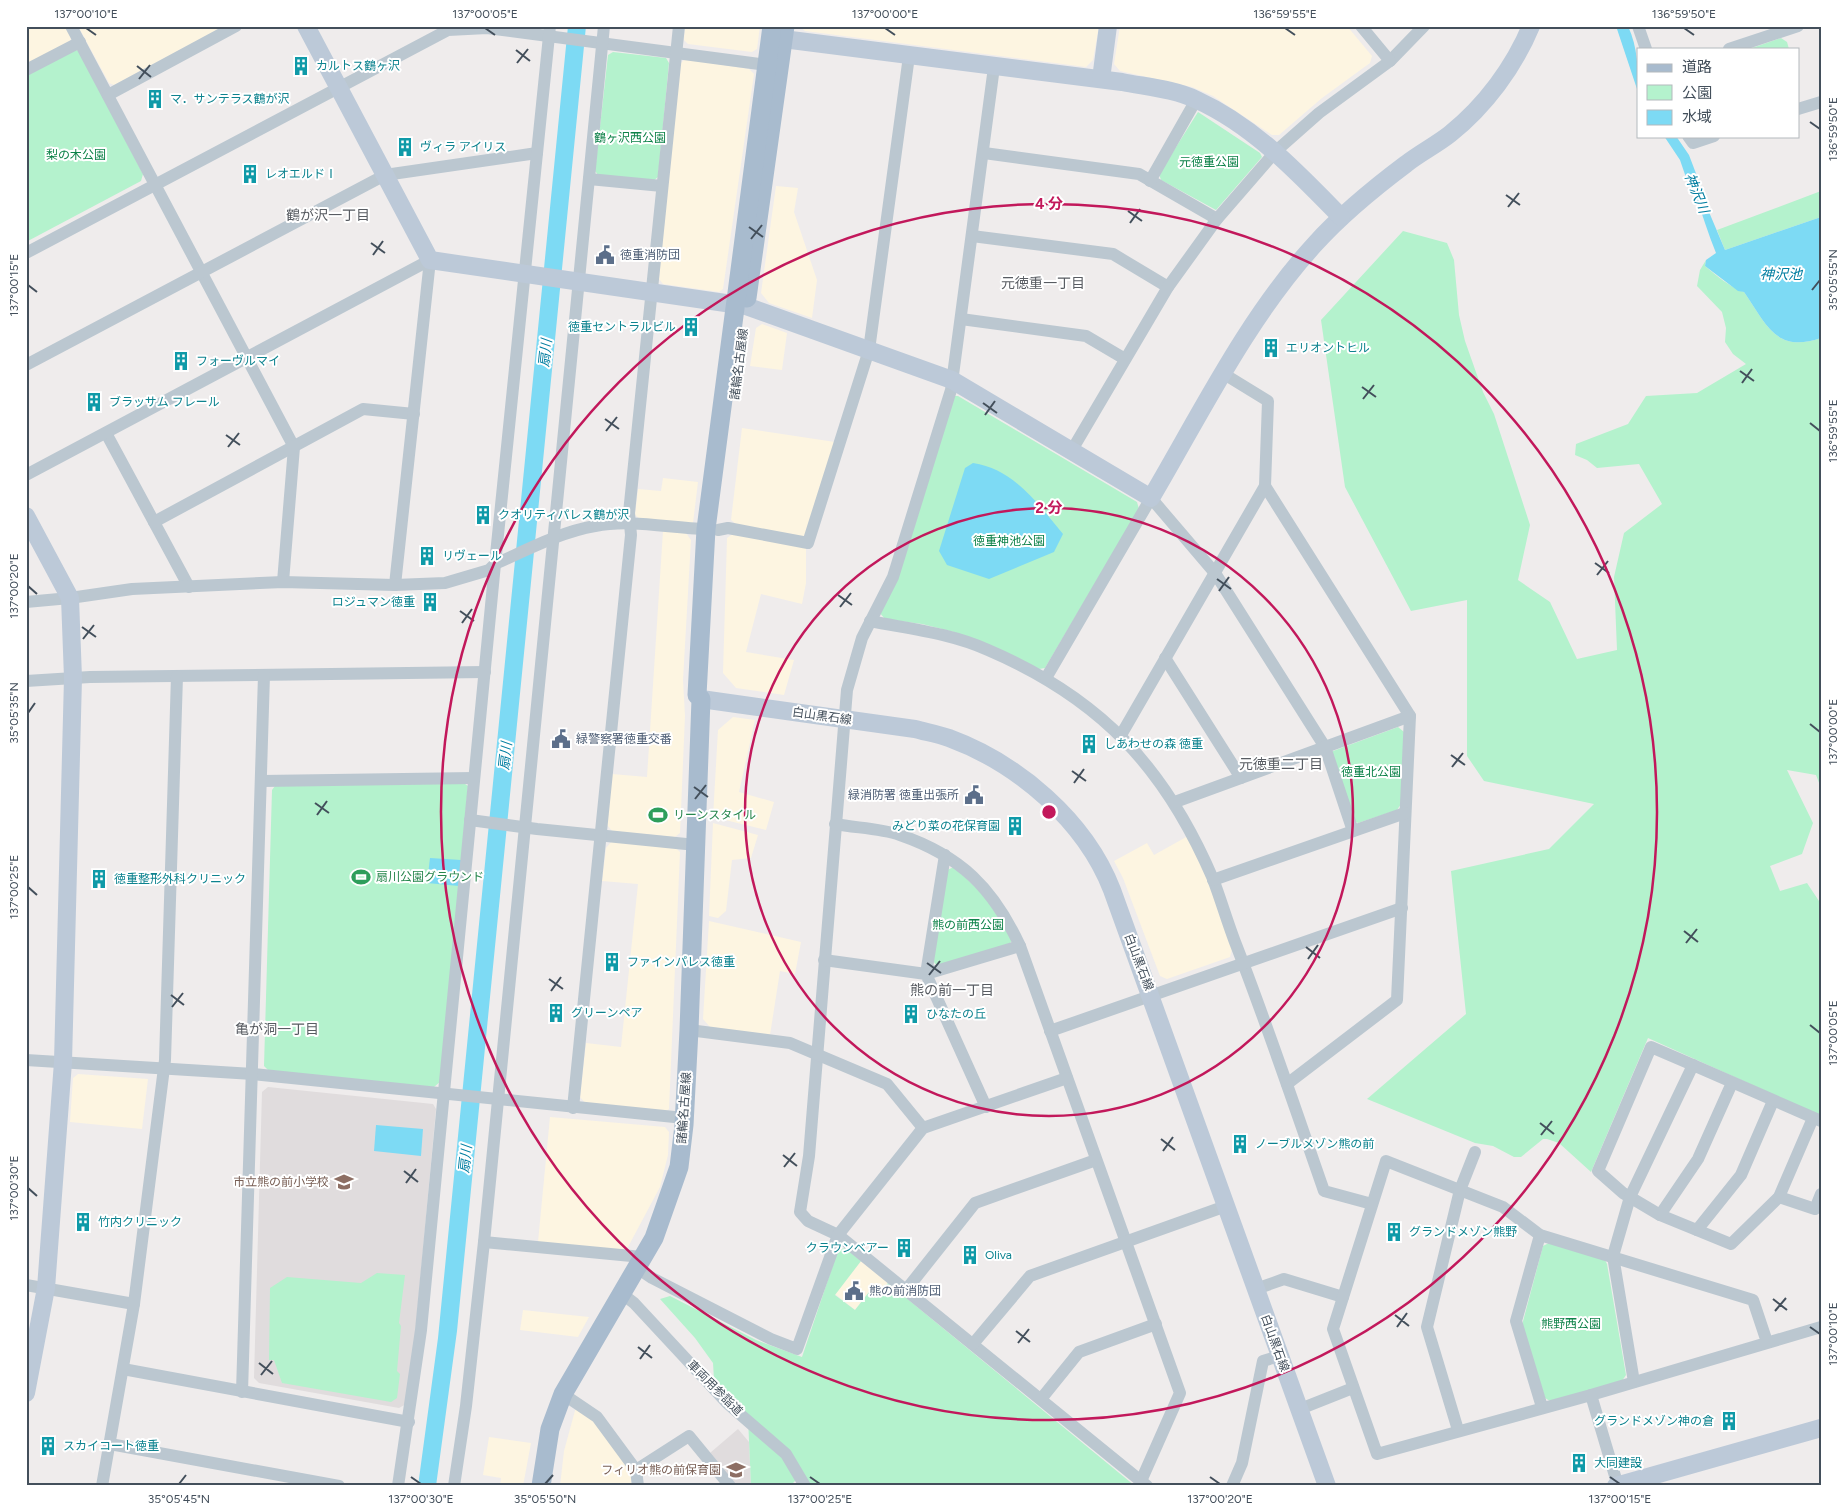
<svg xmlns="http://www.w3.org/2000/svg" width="1847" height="1512" font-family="Figtree,'Noto Sans JP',sans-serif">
<rect width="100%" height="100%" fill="#efecec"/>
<g fill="#fdf5e1">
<path d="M26 26H65L71 37 70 43 26 66Z"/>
<path d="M78 26H225L114 85 109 83Z"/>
<path d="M685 26H760L757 49 752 52 688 44 684 40Z"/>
<path d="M799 26H1099L1093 60 1086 67 805 31Z"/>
<path d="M1120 26H1347L1372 56 1370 63 1322 98 1279 135H1272L1213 96 1192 87 1120 71 1114 64Z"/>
<path d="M685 59 749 69 754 74 723 289 719 292 663 284 659 279 679 65Z"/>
<path d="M776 186 798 188 794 212 817 280 812 318 769 303 761 293Z"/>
<path d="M762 324 787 333 782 370 750 366 756 328Z"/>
<path d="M742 428 835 442 808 533 802 537 736 524 731 520Z"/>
<path d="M663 478 698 482 693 523 640 519 635 515 638 489 661 491Z"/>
<path d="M663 531 686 533 691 540 683 680 685 716 680 833 675 837 612 831 607 825 612 774 647 777Z"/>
<path d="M734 533 806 548V583L802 604 761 594 746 652 794 660 784 695 736 688 723 673 727 538Z"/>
<path d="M733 717 755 720 739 792 774 802 766 830 713 817 718 730Z"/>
<path d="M713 823 758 835 751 858 732 860 726 911 718 918 709 916Z"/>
<path d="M1188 836 1205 872 1232 949 1230 957 1167 979 1160 976 1123 878 1114 861 1147 843 1154 855Z"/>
<path d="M612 841 675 847 680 852 669 1109 665 1112 586 1104 580 1097 586 1043 621 1047 638 884 602 881 606 848Z"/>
<path d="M709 921 801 942 795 974 780 971 770 1035 710 1027 703 1019Z"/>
<path d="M78 1074 148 1079 142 1129 70 1122 73 1078Z"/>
<path d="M550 1117 665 1127 669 1132 668 1155 660 1187 628 1247 622 1250 538 1242Z"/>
<path d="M861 1261 888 1283 876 1298 869 1292 855 1310 835 1294Z"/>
<path d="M523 1310 589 1317 578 1337 520 1330Z"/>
<path d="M576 1407 594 1420 630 1470 632 1486H560L564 1451Z"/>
<path d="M489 1437 531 1443 523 1486H500L501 1478 483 1475Z"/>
</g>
<g fill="#e0dcdd">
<path d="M268 1087 433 1104 436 1109 415 1336 406 1404 399 1408 259 1383 254 1378 262 1092Z"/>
<path d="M738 1429 749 1442 751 1486H735L710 1453Z"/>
</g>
<g fill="#b4f2cd">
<path d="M1781 38 1787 42 1789 49H1749Z"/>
<path d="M73 49 79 51 143 174 141 181 26 242V74Z"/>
<path d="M613 52 666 58 669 63 658 177 653 181 599 176 595 171 608 55Z"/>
<path d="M1198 112 1260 153 1262 157 1216 210 1161 180 1159 174Z"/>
<path d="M1821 191V217L1725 250 1717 230Z"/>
<path d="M1403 231 1447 243 1454 260 1459 315 1465 341 1483 392 1494 414 1530 525 1518 580 1550 602 1577 659 1617 650 1614 577 1624 533 1662 504 1639 464 1597 468 1587 460 1575 455 1576 444 1628 424 1646 396 1697 393 1746 364 1733 354 1725 342 1726 328 1722 312 1697 286 1700 270 1706 260 1705 266C1714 274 1733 289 1744 292 1766 323 1775 354 1821 338V788L1816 775 1787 770 1813 823 1802 854 1770 866 1780 891 1807 883 1821 904V1116L1648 1038 1591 1172 1559 1143 1547 1139H1543L1521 1157H1514L1493 1146 1475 1143 1367 1099 1466 1014 1451 871 1549 849 1594 804 1484 781 1467 756V600L1411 611 1345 487 1321 320Z"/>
<path d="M955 396H958L1137 502 1139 509 1045 668 1039 669 954 632 922 624 885 619 879 612Z"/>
<path d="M1398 727 1404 732 1401 804 1397 810 1358 823 1353 820 1331 754 1333 751Z"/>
<path d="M462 782 468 786 441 1081 434 1087 269 1071 264 1066 272 790 275 786Z"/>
<path d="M954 867 986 897 1012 940 1009 945 937 966 933 961 947 870Z"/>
<path d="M1549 1243 1605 1260 1607 1264 1626 1375 1622 1381 1550 1401 1545 1398 1522 1325 1543 1246Z"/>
<path d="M845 1248 861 1261 835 1295 855 1310 869 1292 876 1298 888 1283 1135 1486H799L796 1480 790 1486H751L748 1418 714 1379 713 1363 695 1338 660 1299 670 1296 756 1340 802 1357 838 1250Z"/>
<path d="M377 1273 405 1275 399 1323 401 1326 397 1371 400 1374 397 1398 391 1402 282 1383 274 1360H269L270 1288 287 1277 361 1283Z"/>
</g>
<g fill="#7ddaf4">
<path d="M568 26H586L457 1331 436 1486H418L438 1338Z"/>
<path d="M1616 26H1628C1638 48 1638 69 1638 92Z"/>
<path d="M1664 136H1676L1689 155 1703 192 1701 193 1725 250 1821 217V338C1775 354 1766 323 1744 292L1738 291 1705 266 1706 260 1716 253C1708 234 1703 215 1695 195H1692L1680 160Z"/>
<path d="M973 463C1014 469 1038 504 1063 534L1054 552 989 579 947 565 939 551 965 468Z"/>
<path d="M430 858 461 860 459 886 427 883Z"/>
<path d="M376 1125 423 1129 421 1156 374 1151Z"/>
</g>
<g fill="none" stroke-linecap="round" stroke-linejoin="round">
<g stroke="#bbc7d0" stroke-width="12">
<path d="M71 26 294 447 283 582"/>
<path d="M1638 26 1646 49"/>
<path d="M1729 49 1798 26"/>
<path d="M1390 61 1424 26"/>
<path d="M994 67 951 390 893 577 862 638 847 690 809 1156 800 1212 808 1221 838 1235 1147 1486"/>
<path d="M26 70 80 42"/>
<path d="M108 95 236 26"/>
<path d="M1798 109 1821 102"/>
<path d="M1688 136 1693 143 1714 136"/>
<path d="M984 153 1139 174 1217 219"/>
<path d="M589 179 662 186"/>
<path d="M1150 181 1196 100"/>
<path d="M972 236 1113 254 1168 287"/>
<path d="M26 253 448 30 487 28 767 65"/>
<path d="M961 319 1086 336 1125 359"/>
<path d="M26 365 385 175 537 153"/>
<path d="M106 433 189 587"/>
<path d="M1072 450 1168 287 1217 219 1276 151 1319 113 1390 61 1361 26"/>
<path d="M26 475 430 260"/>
<path d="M1265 486 1410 716 1397 1000 1287 1084"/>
<path d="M154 522 363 409 414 414"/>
<path d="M718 530 728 528 808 543 869 350 909 56"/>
<path d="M395 585 430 260"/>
<path d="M26 602 70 598 132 589 283 582 395 585 445 583 489 570 495 564C527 550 560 532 595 526 631 519 669 528 706 529"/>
<path d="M870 621C910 629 950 633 988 650 1100 698 1165 767 1213 879 1221 900 1227 921 1235 942 1267 1024 1295 1108 1324 1191L1372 1204"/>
<path d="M1165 658 1241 778"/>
<path d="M1046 678 1151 498 1215 573 1325 747 1353 831"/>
<path d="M26 681 90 677 485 672"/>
<path d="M1121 735 1265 486 1268 401 1224 374"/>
<path d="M262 781 474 778"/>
<path d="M1175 802 1410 716"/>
<path d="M470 820 537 829 696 845"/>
<path d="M835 824C856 828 880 828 900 835 961 856 993 888 1020 946L1180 1393 1141 1481"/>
<path d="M945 855 926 974 1020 946"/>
<path d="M1213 880 1405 813"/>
<path d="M824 960 926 974 986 1107"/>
<path d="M689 1030 790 1043 816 1054 887 1084 923 1128"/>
<path d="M1050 1031 1402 908"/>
<path d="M26 1060 253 1074 684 1118"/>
<path d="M1693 1065 1651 1047 1598 1171 1623 1193 1660 1215 1731 1244 1779 1197 1813 1118"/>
<path d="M573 1108 631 535 629 513 679 26"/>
<path d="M1779 1197 1815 1209 1821 1194"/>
<path d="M1660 1215 1698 1159 1732 1083"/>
<path d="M1697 1230 1741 1175 1773 1101"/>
<path d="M1540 1235 1516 1321 1542 1407"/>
<path d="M484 1242 642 1257"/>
<path d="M636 1267 652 1278 771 1339 797 1349 838 1235 923 1128 1067 1078"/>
<path d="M26 1285 134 1304"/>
<path d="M1256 1289 1284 1279 1343 1297"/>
<path d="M906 1290 975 1203 1096 1160"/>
<path d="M621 1293 634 1303 727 1403 786 1454 805 1486"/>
<path d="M1767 1342 1753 1300 1540 1235 1503 1207 1386 1161 1333 1329 1377 1454 1591 1395 1821 1327"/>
<path d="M973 1344 1030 1276 1226 1206"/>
<path d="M123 1369 409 1422"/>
<path d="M1634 1382 1613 1256 1630 1197 1693 1065 1821 1121"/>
<path d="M242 1392 264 675"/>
<path d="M563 1394 597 1417 636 1470 638 1486"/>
<path d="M1591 1395 1618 1486"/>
<path d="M1041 1399 1079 1352 1156 1324"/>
<path d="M1300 1409 1353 1388"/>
<path d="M1458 1430 1427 1327 1460 1190 1475 1152"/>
<path d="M110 1444 339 1486"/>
<path d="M636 1470 689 1436 730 1486"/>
<path d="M102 1486 134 1304 165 1060 177 676"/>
<path d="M398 1486 421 1330 495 564 550 26"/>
<path d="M454 1486 466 1406 484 1242 604 26"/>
<path d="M1232 1486 1242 1463 1263 1361 1279 1356"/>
</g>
<g stroke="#bcc9d8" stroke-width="18">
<path d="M306 26 430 260 746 306 952 380 1151 498C1201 413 1248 317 1315 244 1342 214 1374 188 1406 164 1420 153 1436 145 1450 134 1485 106 1514 67 1531 26"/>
<path d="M783 39 1122 82C1147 87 1174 89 1197 100 1254 126 1298 173 1341 217"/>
<path d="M1101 79 1108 26"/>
<path d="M26 516 70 598 73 678 63 1062 46 1288 26 1393"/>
<path d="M701 699 915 729C926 732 938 734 949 738 1017 763 1085 820 1112 890L1327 1486"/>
<path d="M1616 1486 1821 1428"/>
</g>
<g stroke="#a8bbce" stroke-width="19">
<path d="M747 298 785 26"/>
<path d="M541 1486 550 1429 563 1394 654 1238 679 1167 684 1125 689 1030 701 699 697 695 706 529 772 26"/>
</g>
</g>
<path fill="none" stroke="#434f5b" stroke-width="2" d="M86 28 96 35M485 28 495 35M885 28 895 35M1285 28 1295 35M1684 28 1694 35M516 50 530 61M517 63 528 49M137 66 151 77M139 79 150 65M1810 122 1820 129M1506 195 1520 205M1508 207 1519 193M1128 211 1142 221M1130 223 1140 209M749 227 763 237M751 239 762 225M371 243 385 253M373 255 383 241M28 285 37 292M1812 290 1820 280M1740 371 1754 381M1742 383 1752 369M1362 387 1376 397M1363 399 1374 385M983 403 997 413M985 415 995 401M605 419 619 429M1810 423 1820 431M606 431 617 417M226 435 240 445M228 447 239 433M1595 563 1609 573M1597 575 1608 561M1217 579 1231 589M28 586 37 594M1219 591 1229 577M838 595 852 605M840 607 851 593M460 611 474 621M462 623 472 609M82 627 96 637M83 639 94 625M28 713 35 703M1810 724 1820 732M1451 755 1465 765M1452 767 1463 753M1072 771 1086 781M1074 783 1084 769M694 787 708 797M695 799 706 785M315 803 329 813M317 815 327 801M28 887 37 895M1684 931 1698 942M1686 943 1697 929M1306 947 1320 958M1308 959 1318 945M927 963 941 973M929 975 940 961M549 979 563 989M551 991 561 977M171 995 184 1005M172 1007 183 993M1810 1025 1820 1033M1540 1123 1554 1134M1541 1135 1552 1121M1161 1139 1175 1150M1163 1151 1173 1137M783 1155 797 1166M784 1167 795 1153M404 1171 418 1182M406 1183 416 1169M28 1188 37 1196M1773 1299 1787 1310M1775 1311 1786 1298M1395 1315 1409 1326M1397 1327 1407 1313M1810 1327 1820 1334M1016 1331 1030 1342M1018 1343 1029 1329M638 1347 652 1358M640 1359 650 1345M259 1363 273 1374M261 1375 272 1361M411 1477 421 1484M810 1477 820 1484M1210 1477 1220 1484M1610 1477 1620 1484M179 1484 186 1475M545 1484 553 1475"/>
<g fill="none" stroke="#c2185b" stroke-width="2.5">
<circle cx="1049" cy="812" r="304"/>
<circle cx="1049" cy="812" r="608"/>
</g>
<defs>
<g id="building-bare" transform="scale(1.5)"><path d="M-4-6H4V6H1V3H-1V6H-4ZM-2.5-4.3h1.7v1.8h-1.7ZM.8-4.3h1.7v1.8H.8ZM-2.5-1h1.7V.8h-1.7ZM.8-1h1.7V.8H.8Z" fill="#0f9aa8" stroke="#fff" stroke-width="2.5" paint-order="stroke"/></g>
<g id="civic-bare" transform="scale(1.5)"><path d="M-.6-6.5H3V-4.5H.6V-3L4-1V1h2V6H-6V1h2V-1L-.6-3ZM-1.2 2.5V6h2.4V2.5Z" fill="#5c6f8a" stroke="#fff" stroke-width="2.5" paint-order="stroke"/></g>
<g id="stadium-bare" transform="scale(1.5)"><path d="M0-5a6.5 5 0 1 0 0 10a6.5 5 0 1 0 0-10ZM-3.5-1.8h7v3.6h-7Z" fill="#2e9e5b" stroke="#fff" stroke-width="2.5" paint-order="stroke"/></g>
<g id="school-bare" transform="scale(1.5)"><path d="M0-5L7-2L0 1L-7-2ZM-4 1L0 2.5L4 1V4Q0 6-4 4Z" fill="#8d6e63" stroke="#fff" stroke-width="2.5" paint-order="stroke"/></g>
</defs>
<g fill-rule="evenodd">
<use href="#building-bare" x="301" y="66"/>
<use href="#building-bare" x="155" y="99"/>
<use href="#building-bare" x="405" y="147"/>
<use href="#building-bare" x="250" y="174"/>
<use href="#civic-bare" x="605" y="255"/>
<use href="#building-bare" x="691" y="327"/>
<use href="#building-bare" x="1271" y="348"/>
<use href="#building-bare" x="181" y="361"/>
<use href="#building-bare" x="94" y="402"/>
<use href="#building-bare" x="483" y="515"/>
<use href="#building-bare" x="427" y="556"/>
<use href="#building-bare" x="430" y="602"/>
<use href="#civic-bare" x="561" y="739"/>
<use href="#building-bare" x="1089" y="744"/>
<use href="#civic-bare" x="974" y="795"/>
<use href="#stadium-bare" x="658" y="815"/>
<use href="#building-bare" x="1015" y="826"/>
<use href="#stadium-bare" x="361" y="877"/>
<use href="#building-bare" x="99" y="879"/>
<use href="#building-bare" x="612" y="962"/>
<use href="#building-bare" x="556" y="1013"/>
<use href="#building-bare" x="911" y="1014"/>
<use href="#building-bare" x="1240" y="1144"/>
<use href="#school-bare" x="344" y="1182"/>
<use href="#building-bare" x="83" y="1222"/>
<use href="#building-bare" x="1394" y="1232"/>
<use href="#building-bare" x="904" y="1248"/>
<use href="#building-bare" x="970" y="1255"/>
<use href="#civic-bare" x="854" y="1291"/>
<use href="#building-bare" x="1729" y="1421"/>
<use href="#building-bare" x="48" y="1446"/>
<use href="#building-bare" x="1579" y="1463"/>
<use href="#school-bare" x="736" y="1470"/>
</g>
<g text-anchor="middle" stroke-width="4" stroke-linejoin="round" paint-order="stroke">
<g font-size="12" fill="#0d838f" stroke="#fff" text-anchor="start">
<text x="316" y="70">カルトス鶴ヶ沢</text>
<text x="170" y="103">マ．サンテラス鶴が沢</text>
<text x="420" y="151">ヴィラ アイリス</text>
<text x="265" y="178">レオエルドⅠ</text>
<text x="676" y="331" text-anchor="end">徳重セントラルビル</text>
<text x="1286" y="352">エリオントヒル</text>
<text x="196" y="365">フォーヴルマイ</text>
<text x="109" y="406">ブラッサム フレール</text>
<text x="498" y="519">クオリティパレス鶴が沢</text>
<text x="442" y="560">リヴェール</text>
<text x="415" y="606" text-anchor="end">ロジュマン徳重</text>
<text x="1104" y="748">しあわせの森 徳重</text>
<text x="1000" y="830" text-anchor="end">みどり菜の花保育園</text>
<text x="114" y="883">徳重整形外科クリニック</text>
<text x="627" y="966">ファインパレス徳重</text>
<text x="571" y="1017">グリーンペア</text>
<text x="926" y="1018">ひなたの丘</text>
<text x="1255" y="1148">ノーブルメゾン熊の前</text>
<text x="98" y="1226">竹内クリニック</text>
<text x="1409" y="1236">グランドメゾン熊野</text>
<text x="889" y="1252" text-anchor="end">クラウンベアー</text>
<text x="985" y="1259">Oliva</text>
<text x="1714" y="1425" text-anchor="end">グランドメゾン神の倉</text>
<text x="63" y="1450">スカイコート徳重</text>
<text x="1594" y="1467">大同建設</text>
</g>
<g font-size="12" fill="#0e8249" stroke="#fff">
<text x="630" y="142">鶴ヶ沢西公園</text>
<text x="76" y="159">梨の木公園</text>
<text x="1209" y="166">元徳重公園</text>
<text x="1009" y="545">徳重神池公園</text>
<text x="1371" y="776">徳重北公園</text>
<text x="968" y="929">熊の前西公園</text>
<text x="1571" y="1328">熊野西公園</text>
</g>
<g font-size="12" fill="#4e5e75" stroke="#fff" text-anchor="start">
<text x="620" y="259">徳重消防団</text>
<text x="576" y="743">緑警察署徳重交番</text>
<text x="959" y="799" text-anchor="end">緑消防署 徳重出張所</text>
<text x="869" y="1295">熊の前消防団</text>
</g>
<g font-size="12" fill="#434f5b" stroke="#fff">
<text transform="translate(739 364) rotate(-83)" y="4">諸輪名古屋線</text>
<text transform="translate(822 716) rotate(8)" y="4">白山黒石線</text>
<text transform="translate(1139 962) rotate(69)" y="4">白山黒石線</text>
<text transform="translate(684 1108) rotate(-86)" y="4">諸輪名古屋線</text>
<text transform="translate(1275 1343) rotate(70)" y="4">白山黒石線</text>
<text transform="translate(715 1388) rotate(45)" y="4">車両用参詣道</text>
</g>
<g font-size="12" fill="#27864d" stroke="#fff" text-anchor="start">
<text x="673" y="819">リーンスタイル</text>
<text x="376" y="881">扇川公園グラウンド</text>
</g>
<g font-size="12" fill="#785e54" stroke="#fff" text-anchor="end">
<text x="329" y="1186">市立熊の前小学校</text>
<text x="721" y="1474">フィリオ熊の前保育園</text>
</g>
<g font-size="14" font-style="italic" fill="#027ea1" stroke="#fff">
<text transform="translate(1697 193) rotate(68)" y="5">神沢川</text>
<text x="1781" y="279">神沢池</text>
<text transform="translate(545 353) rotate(-84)" y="5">扇川</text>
<text transform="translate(505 756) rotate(-84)" y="5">扇川</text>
<text transform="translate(465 1159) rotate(-84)" y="5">扇川</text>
</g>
<g font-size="14" fill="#585c62" stroke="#fff">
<text x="328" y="220">鶴が沢一丁目</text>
<text x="1043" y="288">元徳重一丁目</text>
<text x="1281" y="769">元徳重二丁目</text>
<text x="952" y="995">熊の前一丁目</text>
<text x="277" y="1034">亀が洞一丁目</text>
</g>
</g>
<circle cx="1049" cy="812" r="8" fill="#c2185b" stroke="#fff" stroke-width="2.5"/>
<g font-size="15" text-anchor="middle" font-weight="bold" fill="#c2185b" stroke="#fff" stroke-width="4" stroke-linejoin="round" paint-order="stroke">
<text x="1049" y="209">4 分</text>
<text x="1049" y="513">2 分</text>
</g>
<rect width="1847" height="1512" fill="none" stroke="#ffffff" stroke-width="55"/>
<rect x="1637" y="48" width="162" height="90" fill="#ffffff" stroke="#b4b9bd"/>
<rect x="1647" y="64" width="25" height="8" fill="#a8bbce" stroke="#b4b9bd"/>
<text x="1682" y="72" font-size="15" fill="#434f5b">道路</text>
<rect x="1647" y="85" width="25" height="15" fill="#b4f2cd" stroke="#b4b9bd"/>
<text x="1682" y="98" font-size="15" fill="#434f5b">公園</text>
<rect x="1647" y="110" width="25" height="15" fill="#7ddaf4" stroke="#b4b9bd"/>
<text x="1682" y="122" font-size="15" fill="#434f5b">水域</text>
<rect x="28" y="28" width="1792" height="1456" fill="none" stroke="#434f5b" stroke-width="2"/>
<g font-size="12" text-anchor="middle" fill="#434f5b">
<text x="86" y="18">137°00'10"E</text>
<text x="485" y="18">137°00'05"E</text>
<text x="885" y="18">137°00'00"E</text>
<text x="1285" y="18">136°59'55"E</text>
<text x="1684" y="18">136°59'50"E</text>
<text transform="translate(1833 129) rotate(-90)" y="4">136°59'50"E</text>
<text transform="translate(1833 280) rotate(-90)" y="4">35°05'55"N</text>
<text transform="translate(14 285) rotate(-90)" y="4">137°00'15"E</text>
<text transform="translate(1833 431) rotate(-90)" y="4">136°59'55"E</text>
<text transform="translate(14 586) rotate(-90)" y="4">137°00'20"E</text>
<text transform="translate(14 713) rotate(-90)" y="4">35°05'35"N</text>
<text transform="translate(1833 732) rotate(-90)" y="4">137°00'00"E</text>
<text transform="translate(14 887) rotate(-90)" y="4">137°00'25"E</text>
<text transform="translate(1833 1033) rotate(-90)" y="4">137°00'05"E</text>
<text transform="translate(14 1188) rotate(-90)" y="4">137°00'30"E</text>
<text transform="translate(1833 1334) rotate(-90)" y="4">137°00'10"E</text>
<text x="179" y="1503">35°05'45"N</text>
<text x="421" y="1503">137°00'30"E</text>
<text x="545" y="1503">35°05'50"N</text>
<text x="820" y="1503">137°00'25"E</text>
<text x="1220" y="1503">137°00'20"E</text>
<text x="1620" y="1503">137°00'15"E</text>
</g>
</svg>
